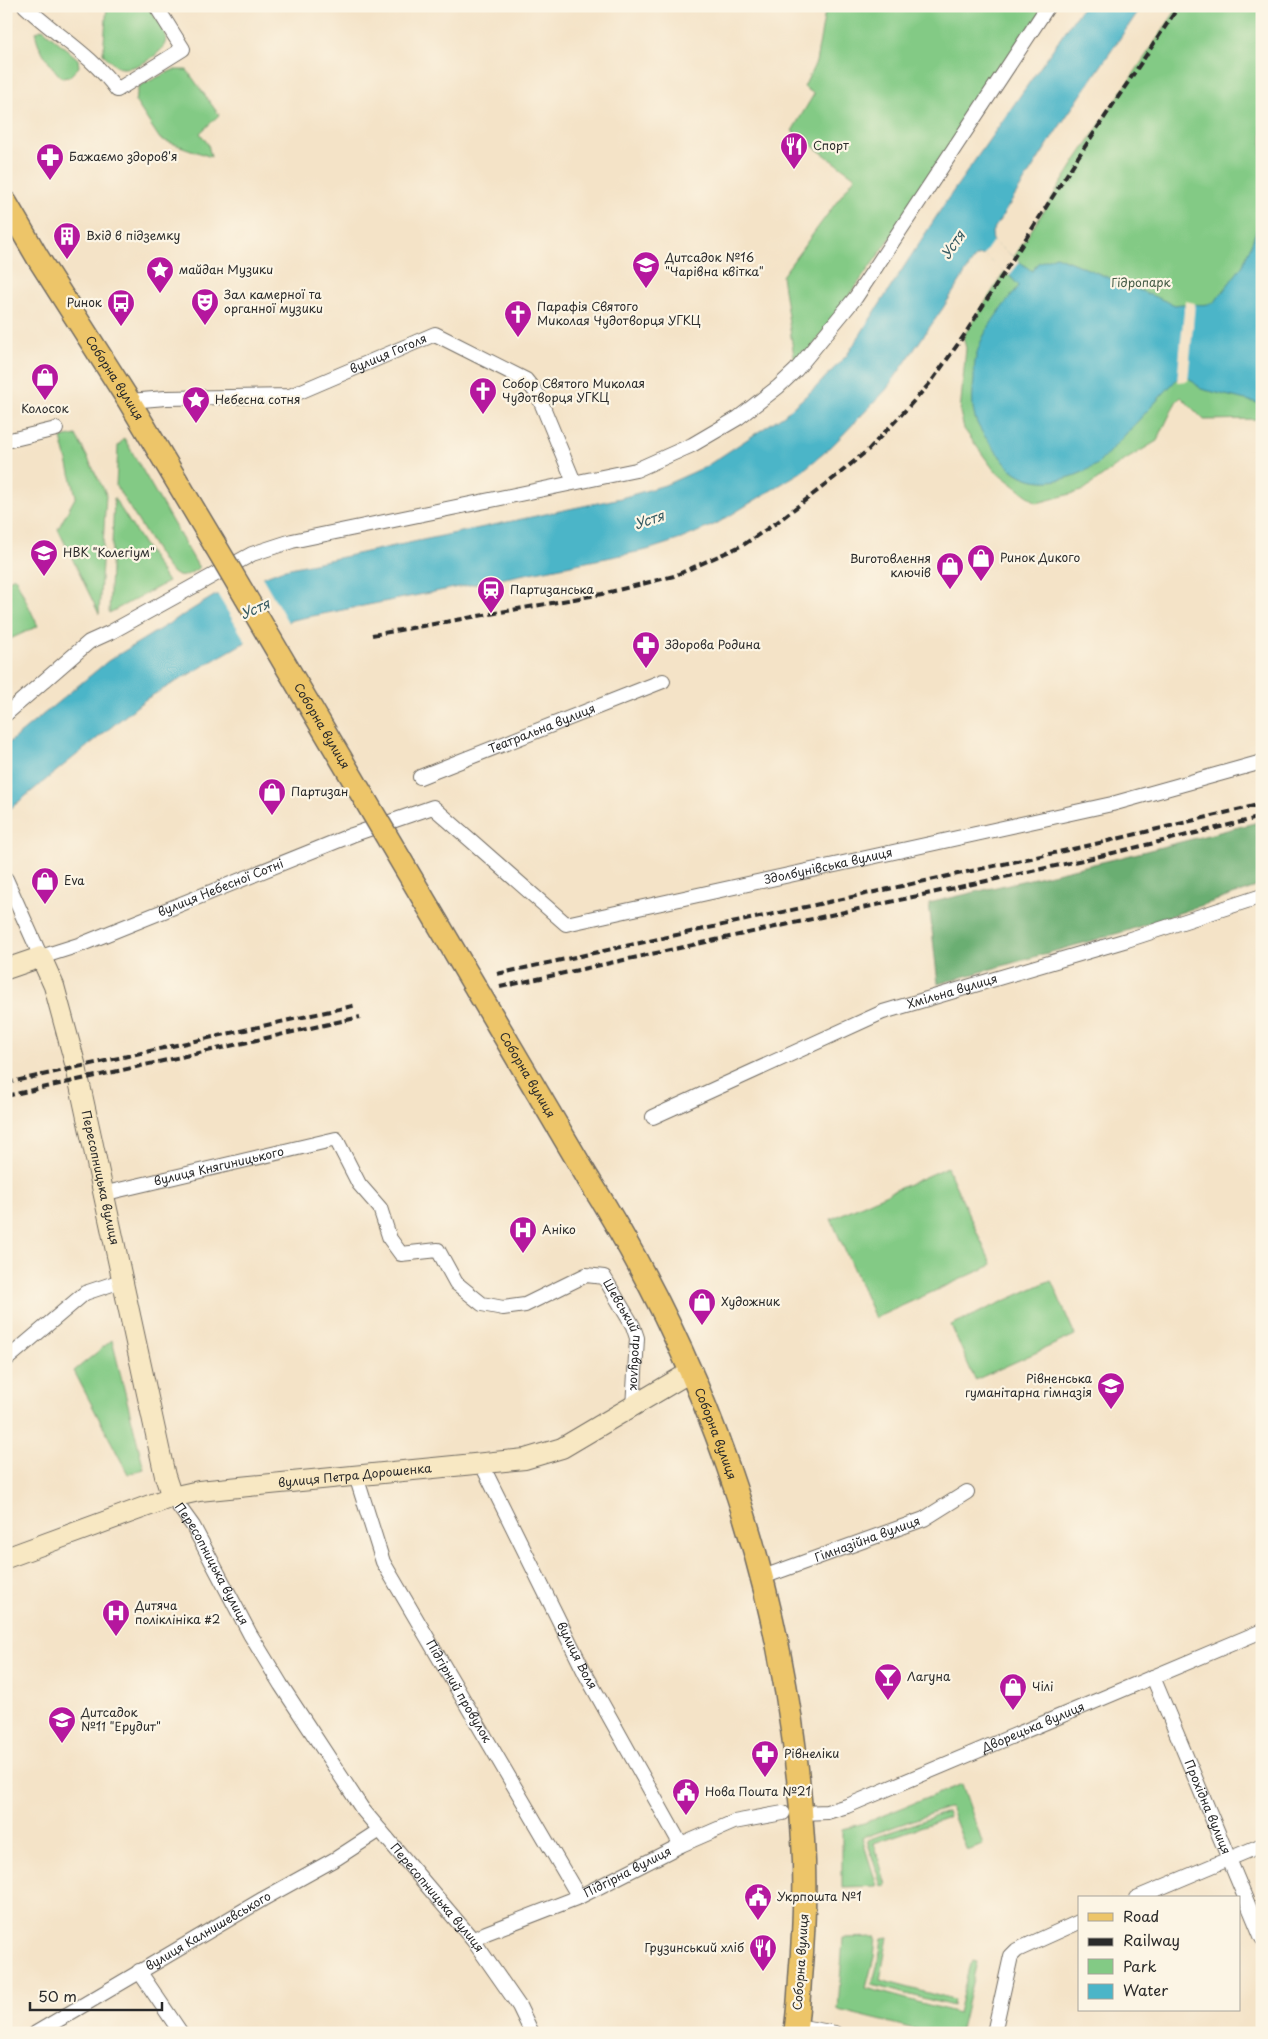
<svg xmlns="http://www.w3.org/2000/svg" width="1268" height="2039" font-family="'Playpen Sans',sans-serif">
<rect width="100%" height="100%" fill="#fcf5e5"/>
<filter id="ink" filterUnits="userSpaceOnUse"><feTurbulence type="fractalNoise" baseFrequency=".02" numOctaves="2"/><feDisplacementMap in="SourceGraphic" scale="10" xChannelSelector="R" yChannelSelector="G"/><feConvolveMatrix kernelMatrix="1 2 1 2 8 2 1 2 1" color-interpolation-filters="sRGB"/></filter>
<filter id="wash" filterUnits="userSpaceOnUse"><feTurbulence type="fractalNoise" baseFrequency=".0096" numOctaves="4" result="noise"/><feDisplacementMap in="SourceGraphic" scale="20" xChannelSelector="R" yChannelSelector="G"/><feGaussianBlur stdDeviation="1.12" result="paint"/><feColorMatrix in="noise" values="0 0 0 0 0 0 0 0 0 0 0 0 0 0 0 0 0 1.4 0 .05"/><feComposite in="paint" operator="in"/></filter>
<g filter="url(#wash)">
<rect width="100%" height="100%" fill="#f4e3c7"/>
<g fill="#83ca85" stroke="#577a58">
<path d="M107 6H148C153 15 165 27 166 37 168 53 132 73 118 67 113 65 108 58 103 54Z"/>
<path d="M826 6H1048L927 187 796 370 782 276 855 177 792 131 814 94 804 87 816 62Z"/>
<path d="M1179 6H1262V419L1204 420 1181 397 1176 402 1157 441 1122 462 1082 491 1037 503 994 470 964 429 960 412 966 348 963 337 1078 157Z"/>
<path d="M43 29 78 59 79 67 69 77 62 78C53 70 34 43 36 32Z"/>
<path d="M173 70H187L219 115 200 133 208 144 211 157 160 139 135 101 139 86Z"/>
<path d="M76 435 106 494 99 614 58 529 76 496 61 438Z"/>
<path d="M124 438 199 568C183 577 180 582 166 566L116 486 118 446Z"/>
<path d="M114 498 168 582 109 613Z"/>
<path d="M15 577 38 626 6 641V581Z"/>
<path d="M947 1167 992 1265 875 1318 831 1219Z"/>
<path d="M1051 1280 1075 1335 975 1380 951 1325Z"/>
<path d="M112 1340 144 1469 128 1474 74 1371Z"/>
<path d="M962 1784 983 1845 967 1851 950 1807 862 1838 877 1886 842 1887V1829L864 1823Z"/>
<path d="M947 1812 949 1817 874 1843 886 1885 881 1886 867 1840Z"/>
<path d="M876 1937 874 1957 866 1988 958 2013 970 1964 973 1961 977 1962 960 2033H931L838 2010 843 1938Z"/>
<path d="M888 1937 880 1980 954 2000 953 2006 872 1985 879 1959 882 1938Z"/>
</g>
<path fill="#6aae72" stroke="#4a6c4e" d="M1262 821V885L1126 931 938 984 929 903 1119 858Z"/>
<path fill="#4bb5c8" stroke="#3b707a" d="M1083 6H1142L1055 133 992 232 993 242 1032 271 1038 263 1056 256 1175 305C1188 302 1199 307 1214 303L1243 265 1262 216V404L1201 389 1189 378 1177 379 1098 464C1072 480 1036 491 1010 468 1004 463 1000 456 995 450 974 423 970 415 974 380 974 373 974 365 976 357 982 330 1002 308 1019 286L1009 275 984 255 976 256 943 308 886 390 830 448 801 472 716 524 681 539 647 550 292 620 240 645 146 699 6 812V745L108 661 214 596 281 570 621 498 665 485 705 467 784 415 817 386 847 355 947 200Z"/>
<g fill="#f4e3c7">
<path d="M993 241 1020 262 1009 276 983 255Z"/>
<path d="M1185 301 1195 303 1188 381 1177 382Z"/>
<path d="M261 575 289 624 247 644 216 592Z"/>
</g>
</g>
<g filter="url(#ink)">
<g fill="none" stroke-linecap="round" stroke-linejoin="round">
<g stroke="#716b62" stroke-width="16">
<g id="street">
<path d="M25 6C56 35 93 56 117 90L183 49 156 6"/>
<path id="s1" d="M129 401 166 398 290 396 435 334 526 380 538 395 574 482"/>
<path d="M6 441 56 429"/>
<path d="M6 714 89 642 111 632 252 554 292 541 636 470 692 445 738 418 778 387 796 370 856 297 1048 6"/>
<path id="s2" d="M420 777 663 681"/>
<path id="s3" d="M6 879 41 957 82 944 352 835 433 807 566 924 1112 804 1262 762"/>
<path id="s4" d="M653 1117 883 1012 1127 940 1262 896"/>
<path id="s5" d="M102 1194 336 1139 359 1184 380 1208 390 1239 401 1254 438 1250 456 1283 482 1304 503 1308 525 1305 586 1275 604 1277 633 1326 637 1338 633 1408"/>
<path d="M6 1360 85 1293 121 1281"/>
<path id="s6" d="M481 1463 585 1673 681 1845"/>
<path id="s7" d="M356 1476 383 1562 579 1897"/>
<path id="s8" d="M172 1497 193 1526 250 1634 281 1685 363 1810 473 1940 519 2006 532 2033"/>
<path id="s9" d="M763 1577 924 1519 967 1492"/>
<path id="s10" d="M1153 1677 1262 1938"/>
<path id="s11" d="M802 1813 827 1812 847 1806 1262 1631"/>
<path d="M1136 1898 1262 1845"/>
<path id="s12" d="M473 1940 486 1933 579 1897 681 1845 734 1822 783 1813"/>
<path d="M139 1971 181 2033"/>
<path d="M797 2026 835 2033"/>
<path id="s13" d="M36 2033 263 1899 337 1858 380 1830"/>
<path d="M994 2033 1011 1956 1017 1950 1079 1922"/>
</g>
</g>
<g stroke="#716b62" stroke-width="22">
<g id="secondary">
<path id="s14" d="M6 969 41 957 54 986 76 1067 165 1476 172 1497"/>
<path id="s15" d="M6 1558 172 1497 199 1491 525 1459 562 1448 692 1371"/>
</g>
</g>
<g stroke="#716b62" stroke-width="25">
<g id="primary">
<path id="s16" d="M6 203 38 258 129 401 215 545"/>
<path id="s17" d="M589 1180C714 1377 790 1607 803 1840 806 1887 804 1932 800 1979 799 1997 798 2015 795 2033"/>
</g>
</g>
<use href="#street" stroke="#fff" stroke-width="14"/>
<use href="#secondary" stroke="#f8e8c3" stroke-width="20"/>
<use href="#primary" stroke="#edc569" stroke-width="22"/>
<g stroke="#2b2b2b" stroke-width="4" stroke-dasharray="8 4" stroke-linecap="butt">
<path d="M372 635 602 594 674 576 743 545 776 523 834 478 868 450 902 414 931 382 963 337 1078 157 1179 6"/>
<path d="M497 974 1091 845 1262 804"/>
<path d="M500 987 1092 858 1262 817"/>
<path d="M6 1083 357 1005"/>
<path d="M6 1096 360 1017"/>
</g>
<g stroke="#716b62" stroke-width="25" stroke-linecap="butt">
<g id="primary-bridge">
<path id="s18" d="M215 545 589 1180"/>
</g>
</g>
<use href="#primary-bridge" stroke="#edc569" stroke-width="22"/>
</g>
</g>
<defs>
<g id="restaurant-pin" transform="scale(1.4375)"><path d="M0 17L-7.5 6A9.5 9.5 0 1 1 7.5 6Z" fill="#b5179e" stroke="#fcf5e5"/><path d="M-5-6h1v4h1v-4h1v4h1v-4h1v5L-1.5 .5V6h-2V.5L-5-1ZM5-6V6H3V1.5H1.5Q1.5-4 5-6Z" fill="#fff"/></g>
<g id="pharmacy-pin" transform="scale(1.4375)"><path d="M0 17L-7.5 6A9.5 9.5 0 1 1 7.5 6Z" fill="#b5179e" stroke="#fcf5e5"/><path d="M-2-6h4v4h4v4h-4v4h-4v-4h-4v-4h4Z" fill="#fff"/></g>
<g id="building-pin" transform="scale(1.4375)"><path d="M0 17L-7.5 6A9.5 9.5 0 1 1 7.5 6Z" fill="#b5179e" stroke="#fcf5e5"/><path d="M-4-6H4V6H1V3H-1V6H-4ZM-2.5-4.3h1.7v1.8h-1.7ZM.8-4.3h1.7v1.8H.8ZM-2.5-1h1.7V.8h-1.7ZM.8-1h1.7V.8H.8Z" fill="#fff"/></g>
<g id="school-pin" transform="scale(1.4375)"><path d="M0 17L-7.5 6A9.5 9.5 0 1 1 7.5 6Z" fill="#b5179e" stroke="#fcf5e5"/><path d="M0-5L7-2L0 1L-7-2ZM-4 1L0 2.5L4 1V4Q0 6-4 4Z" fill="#fff"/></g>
<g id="sight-pin" transform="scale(1.4375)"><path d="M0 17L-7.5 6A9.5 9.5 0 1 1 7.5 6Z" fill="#b5179e" stroke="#fcf5e5"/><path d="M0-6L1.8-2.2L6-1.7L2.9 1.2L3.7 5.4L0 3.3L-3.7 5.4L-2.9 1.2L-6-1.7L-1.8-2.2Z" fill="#fff"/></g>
<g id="theatre-pin" transform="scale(1.4375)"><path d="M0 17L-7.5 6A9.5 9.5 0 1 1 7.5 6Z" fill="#b5179e" stroke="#fcf5e5"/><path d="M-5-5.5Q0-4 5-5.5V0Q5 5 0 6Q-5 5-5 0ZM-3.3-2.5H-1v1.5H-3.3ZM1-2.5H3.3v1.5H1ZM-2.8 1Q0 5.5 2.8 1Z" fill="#fff"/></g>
<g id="bus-pin" transform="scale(1.4375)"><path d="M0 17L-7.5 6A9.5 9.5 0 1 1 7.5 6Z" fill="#b5179e" stroke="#fcf5e5"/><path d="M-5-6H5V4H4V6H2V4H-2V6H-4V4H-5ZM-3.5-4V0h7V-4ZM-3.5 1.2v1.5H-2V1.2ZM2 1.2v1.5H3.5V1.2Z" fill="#fff"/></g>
<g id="church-pin" transform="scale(1.4375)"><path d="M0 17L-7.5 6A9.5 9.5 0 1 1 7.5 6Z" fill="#b5179e" stroke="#fcf5e5"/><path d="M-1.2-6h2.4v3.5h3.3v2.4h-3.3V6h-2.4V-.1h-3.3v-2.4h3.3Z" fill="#fff"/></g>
<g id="shop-pin" transform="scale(1.4375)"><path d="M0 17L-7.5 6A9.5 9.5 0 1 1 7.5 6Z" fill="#b5179e" stroke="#fcf5e5"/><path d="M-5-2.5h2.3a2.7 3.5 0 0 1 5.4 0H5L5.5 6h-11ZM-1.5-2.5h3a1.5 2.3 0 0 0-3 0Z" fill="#fff"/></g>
<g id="station-pin" transform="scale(1.4375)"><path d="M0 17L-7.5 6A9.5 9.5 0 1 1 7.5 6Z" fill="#b5179e" stroke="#fcf5e5"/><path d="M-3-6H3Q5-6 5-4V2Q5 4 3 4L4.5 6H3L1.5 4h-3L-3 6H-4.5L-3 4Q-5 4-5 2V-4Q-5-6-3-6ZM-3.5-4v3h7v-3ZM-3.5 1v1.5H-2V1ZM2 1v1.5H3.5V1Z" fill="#fff"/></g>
<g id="hospital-pin" transform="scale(1.4375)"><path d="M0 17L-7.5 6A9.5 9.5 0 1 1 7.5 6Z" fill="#b5179e" stroke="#fcf5e5"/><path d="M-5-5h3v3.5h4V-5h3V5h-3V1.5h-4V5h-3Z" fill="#fff"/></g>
<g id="bar-pin" transform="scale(1.4375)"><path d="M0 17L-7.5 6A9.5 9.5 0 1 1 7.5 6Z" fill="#b5179e" stroke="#fcf5e5"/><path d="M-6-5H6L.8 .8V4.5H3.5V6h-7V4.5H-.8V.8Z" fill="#fff"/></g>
<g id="civic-pin" transform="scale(1.4375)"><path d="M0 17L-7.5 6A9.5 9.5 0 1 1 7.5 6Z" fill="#b5179e" stroke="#fcf5e5"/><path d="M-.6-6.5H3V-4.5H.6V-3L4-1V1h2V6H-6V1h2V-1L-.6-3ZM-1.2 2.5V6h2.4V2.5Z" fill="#fff"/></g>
</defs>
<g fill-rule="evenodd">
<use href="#restaurant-pin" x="794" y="146"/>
<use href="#pharmacy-pin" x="50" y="157"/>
<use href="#building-pin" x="67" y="236"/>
<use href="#school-pin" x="646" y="265"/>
<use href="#sight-pin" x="160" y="270"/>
<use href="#theatre-pin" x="205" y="302"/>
<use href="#bus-pin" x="121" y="303"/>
<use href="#church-pin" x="518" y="314"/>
<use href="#shop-pin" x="45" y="377"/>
<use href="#church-pin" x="483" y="391"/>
<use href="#sight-pin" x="196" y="400"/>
<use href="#school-pin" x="44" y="553"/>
<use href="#shop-pin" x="981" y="558"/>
<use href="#shop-pin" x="950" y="566"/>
<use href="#station-pin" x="491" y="590"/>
<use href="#pharmacy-pin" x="646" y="645"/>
<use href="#shop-pin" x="272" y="792"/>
<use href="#shop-pin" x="45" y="881"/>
<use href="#hospital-pin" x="523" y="1230"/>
<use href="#shop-pin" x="702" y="1302"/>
<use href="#school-pin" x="1111" y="1386"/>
<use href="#hospital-pin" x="116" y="1613"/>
<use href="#bar-pin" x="888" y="1677"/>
<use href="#shop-pin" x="1013" y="1687"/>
<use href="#school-pin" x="62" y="1720"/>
<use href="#pharmacy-pin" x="765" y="1754"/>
<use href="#civic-pin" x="686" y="1792"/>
<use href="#civic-pin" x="758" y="1897"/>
<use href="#restaurant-pin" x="763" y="1948"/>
</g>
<g text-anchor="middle" stroke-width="4.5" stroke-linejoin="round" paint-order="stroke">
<g font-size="12" fill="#2b2b2b" stroke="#fcf5e5" text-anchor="start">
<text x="813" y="150">Спорт</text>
<text x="69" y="161">Бажаємо здоров'я</text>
<text x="86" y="240">Вхід в підземку</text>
<text x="665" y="262">Дитсадок №16<tspan x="665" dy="14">"Чарівна квітка"</tspan></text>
<text x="179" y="274">майдан Музики</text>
<text x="224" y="299">Зал камерної та<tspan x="224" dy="14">органної музики</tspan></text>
<text x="102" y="307" text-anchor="end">Ринок</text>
<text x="537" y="311">Парафія Святого<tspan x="537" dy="14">Миколая Чудотворця УГКЦ</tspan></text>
<text x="502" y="388">Собор Святого Миколая<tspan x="502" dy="14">Чудотворця УГКЦ</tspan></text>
<text x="215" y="404">Небесна сотня</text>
<text x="45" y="413" text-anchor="middle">Колосок</text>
<text x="63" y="557">НВК "Колегіум"</text>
<text x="1000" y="562">Ринок Дикого</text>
<text x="931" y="563" text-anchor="end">Виготовлення<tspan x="931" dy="14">ключів</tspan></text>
<text x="510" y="594">Партизанська</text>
<text x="665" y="649">Здорова Родина</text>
<text x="291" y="796">Партизан</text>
<text x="64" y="885">Eva</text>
<text x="542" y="1234">Аніко</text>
<text x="721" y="1306">Художник</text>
<text x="1092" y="1383" text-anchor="end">Рівненська<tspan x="1092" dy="14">гуманітарна гімназія</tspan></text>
<text x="135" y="1610">Дитяча<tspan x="135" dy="14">поліклініка #2</tspan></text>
<text x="907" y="1681">Лагуна</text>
<text x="1032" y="1691">Чілі</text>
<text x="81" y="1717">Дитсадок<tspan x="81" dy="14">№11 "Ерудит"</tspan></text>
<text x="784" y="1758">Рівнеліки</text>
<text x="705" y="1796">Нова Пошта №21</text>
<text x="777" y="1901">Укрпошта №1</text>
<text x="744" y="1952" text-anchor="end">Грузинський хліб</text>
</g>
<g font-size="12" fill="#455b46" stroke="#fcf5e5">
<text x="1141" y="287">Гідропарк</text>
</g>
<g font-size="12" fill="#2b2b2b" stroke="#fcf5e5">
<text dy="4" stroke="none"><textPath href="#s1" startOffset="268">вулиця Гоголя</textPath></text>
<text dy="4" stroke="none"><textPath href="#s16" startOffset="206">Соборна вулиця</textPath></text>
<text dy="4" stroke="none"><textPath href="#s18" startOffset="210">Соборна вулиця</textPath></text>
<text dy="4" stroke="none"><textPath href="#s2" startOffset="131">Театральна вулиця</textPath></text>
<text dy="4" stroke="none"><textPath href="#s3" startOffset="951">Здолбунівська вулиця</textPath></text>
<text dy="4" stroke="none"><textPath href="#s3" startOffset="278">вулиця Небесної Сотні</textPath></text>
<text dy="4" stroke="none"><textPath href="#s4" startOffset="325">Хмільна вулиця</textPath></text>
<text dy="4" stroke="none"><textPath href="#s18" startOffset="615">Соборна вулиця</textPath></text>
<text dy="4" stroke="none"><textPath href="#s5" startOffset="120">вулиця Княгиницького</textPath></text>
<text dy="4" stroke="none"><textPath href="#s14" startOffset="266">Пересопницька вулиця</textPath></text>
<text dy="4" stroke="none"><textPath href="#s5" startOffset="675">Шевський провулок</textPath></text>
<text dy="4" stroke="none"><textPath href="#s17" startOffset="284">Соборна вулиця</textPath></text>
<text dy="4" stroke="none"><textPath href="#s15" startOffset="361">вулиця Петра Дорошенка</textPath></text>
<text dy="4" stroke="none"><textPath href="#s9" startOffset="111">Гімназійна вулиця</textPath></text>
<text dy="4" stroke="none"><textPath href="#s8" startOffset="78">Пересопницька вулиця</textPath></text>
<text dy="4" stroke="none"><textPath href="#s6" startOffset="215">вулиця Воля</textPath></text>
<text dy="4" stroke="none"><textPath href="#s7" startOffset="240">Підгірний провулок</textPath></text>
<text dy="4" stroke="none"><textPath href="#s11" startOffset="248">Дворецька вулиця</textPath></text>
<text dy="4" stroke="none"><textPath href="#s10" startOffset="141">Прохідна вулиця</textPath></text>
<text dy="4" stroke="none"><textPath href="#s12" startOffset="169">Підгірна вулиця</textPath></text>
<text dy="4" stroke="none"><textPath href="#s8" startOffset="482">Пересопницька вулиця</textPath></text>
<text dy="4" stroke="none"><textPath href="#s13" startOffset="200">вулиця Калнишевського</textPath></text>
<text transform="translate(801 1962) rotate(-86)" y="4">Соборна вулиця</text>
</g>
<g font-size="14" font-style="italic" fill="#365b62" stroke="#fcf5e5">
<text transform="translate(953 245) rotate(-56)" y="5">Устя</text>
<text transform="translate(649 520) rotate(-19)" y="5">Устя</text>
<text transform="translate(255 609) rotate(-24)" y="5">Устя</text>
</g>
</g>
<rect width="1268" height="2039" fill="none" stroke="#fcf5e5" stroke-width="25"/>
<rect x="1078" y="1896" width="162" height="115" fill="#fcf5e5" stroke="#a8a49b"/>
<rect x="1088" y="1913" width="25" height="8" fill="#edc569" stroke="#a8a49b"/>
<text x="1123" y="1922" font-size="15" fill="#2b2b2b">Road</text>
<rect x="1088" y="1938" width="25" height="8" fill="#2b2b2b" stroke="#a8a49b"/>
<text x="1123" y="1946" font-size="15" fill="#2b2b2b">Railway</text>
<rect x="1088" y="1959" width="25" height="15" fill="#83ca85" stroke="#a8a49b"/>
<text x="1123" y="1972" font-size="15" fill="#2b2b2b">Park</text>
<rect x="1088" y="1984" width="25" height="15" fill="#4bb5c8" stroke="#a8a49b"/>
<text x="1123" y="1996" font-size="15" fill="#2b2b2b">Water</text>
<path d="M30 2002v8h132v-8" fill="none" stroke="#2b2b2b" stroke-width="2.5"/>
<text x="38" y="2002" font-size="15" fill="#2b2b2b" stroke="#fcf5e5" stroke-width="4" paint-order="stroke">50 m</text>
</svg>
